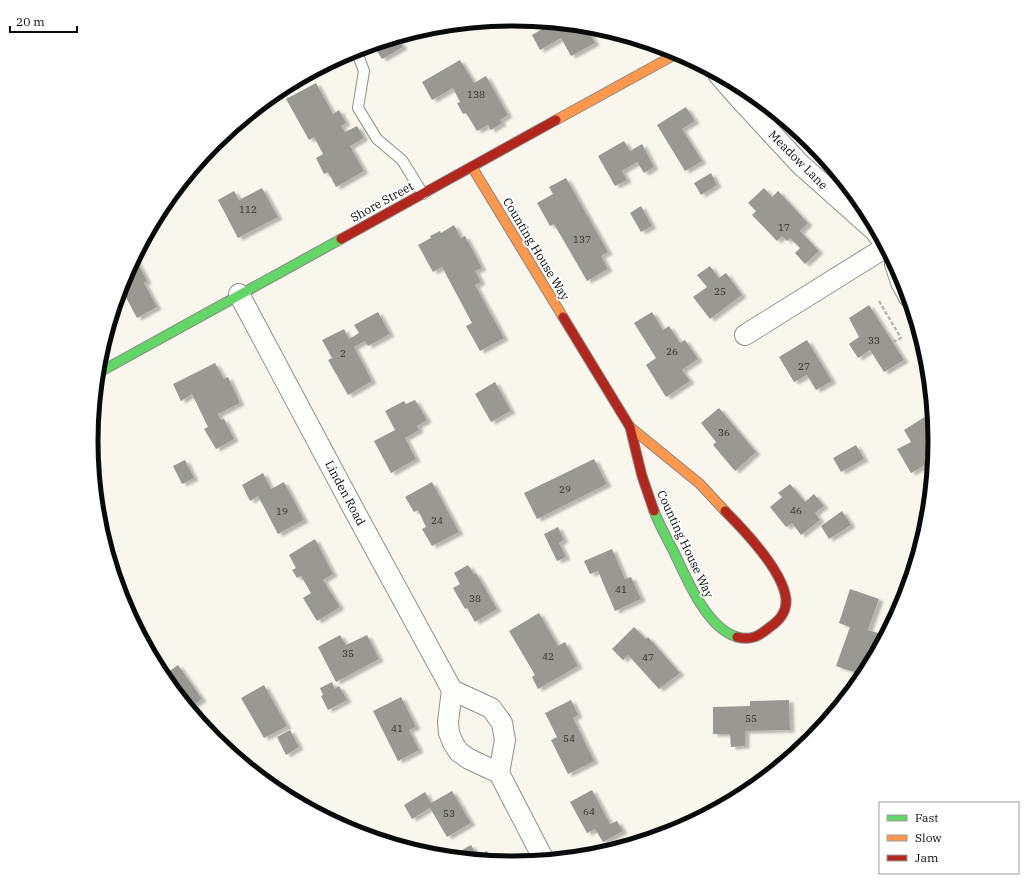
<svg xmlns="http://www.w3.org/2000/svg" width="1027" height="882" font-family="'IBM Plex Serif',serif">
<defs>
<filter id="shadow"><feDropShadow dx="4.5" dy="2.5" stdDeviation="1" flood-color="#0004"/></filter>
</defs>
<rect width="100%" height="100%" fill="#f8f6ed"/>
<g fill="#9a9893" filter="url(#shadow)">
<path d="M541 22 586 26 595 43 571 56 561 38 540 50 532 35 544 28Z"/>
<path d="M397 38 403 47 382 59 373 45Z"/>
<path d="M460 60 474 83 486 76 508 115 500 120 502 123 491 130 488 125 477 131 466 113 463 114 457 103 460 102 453 88 432 100 422 82Z"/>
<path d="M316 83 333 114 339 110 346 123 341 126 345 132 357 126 364 138 350 146 364 171 336 187 328 172 324 174 316 158 323 154 314 137 309 140 286 99Z"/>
<path d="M686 107 695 121 682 129 702 161 685 171 657 125Z"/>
<path d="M624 141 630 151 642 144 654 167 644 173 637 162 622 171 627 180 615 186 598 156Z"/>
<path d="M711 173 717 185 701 195 694 183Z"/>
<path d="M566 178 608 252 601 256 608 269 587 281 554 224 550 226 537 203 553 194 549 187Z"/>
<path d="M262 188 278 217 238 238 218 200 234 191 239 200Z"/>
<path d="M764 188 772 197 778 191 808 223 800 231 819 251 805 264 795 253 800 248 790 238 787 241 782 236 777 241 752 215 756 211 748 203Z"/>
<path d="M641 206 652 226 641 232 630 213Z"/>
<path d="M454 225 461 238 465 236 482 268 475 271 481 282 475 285 504 338 480 351 466 326 472 323 442 267 433 272 418 245 431 238 430 236 440 231 441 233Z"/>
<path d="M135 258 147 281 144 283 157 307 137 318 121 288 124 279Z"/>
<path d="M710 266 719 278 726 273 742 295 710 319 693 297 707 287 697 275Z"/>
<path d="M869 305 904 360 884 372 870 350 858 358 849 344 859 337 849 318Z"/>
<path d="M378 312 390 334 368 346 365 341 354 347 372 381 348 395 328 360 332 358 322 340 344 329 349 339 359 333 354 325Z"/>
<path d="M652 312 663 330 669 326 680 343 685 340 698 359 682 370 690 381 666 397 646 365 656 358 634 323Z"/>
<path d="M807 340 832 381 816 390 807 375 794 382 779 357Z"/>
<path d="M215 363 224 379 228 377 240 403 218 414 221 420 224 419 234 439 216 449 204 429 208 427 192 394 181 401 173 384Z"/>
<path d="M495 382 511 411 491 422 475 394Z"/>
<path d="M415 400 427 420 417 426 419 430 405 438 416 459 391 473 374 441 395 430 385 411 404 401 406 404Z"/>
<path d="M719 408 756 452 735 471 713 445 716 442 701 423Z"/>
<path d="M931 413 933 417 935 441 934 460 911 473 897 449 911 442 904 430Z"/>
<path d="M856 445 864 459 841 472 833 458Z"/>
<path d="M594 459 607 484 537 519 524 493Z"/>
<path d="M185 460 194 478 182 484 173 466Z"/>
<path d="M263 473 271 489 284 482 304 520 278 534 258 496 250 501 242 485Z"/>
<path d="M432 482 459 532 432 546 422 529 426 527 418 510 414 512 405 497Z"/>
<path d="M790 484 805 502 814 494 824 506 815 513 820 520 801 535 792 523 786 527 770 507 782 497 778 493Z"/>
<path d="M842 511 851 525 829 539 821 526Z"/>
<path d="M558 527 564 540 559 543 566 557 557 561 544 534Z"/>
<path d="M315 539 333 574 323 580 340 607 317 621 303 598 311 593 301 576 297 578 292 570 296 568 289 555Z"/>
<path d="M612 549 625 579 631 577 641 599 615 611 598 571 590 574 584 561Z"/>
<path d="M468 565 474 574 476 573 497 609 475 622 467 608 465 609 453 588 460 584 454 573Z"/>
<path d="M850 589 879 599 868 630 884 635 877 651 869 648 860 674 836 666 850 627 839 623Z"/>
<path d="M539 613 558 646 565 642 578 666 538 689 532 677 535 675 509 631Z"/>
<path d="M634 627 646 639 648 637 680 673 659 689 628 655 623 660 612 649Z"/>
<path d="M340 635 346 645 367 635 379 659 336 682 318 647Z"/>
<path d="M161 664 167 673 178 665 202 699 189 708 162 675 158 666Z"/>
<path d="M332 682 335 689 339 686 347 700 328 710 321 696 323 695 320 688Z"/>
<path d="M264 685 287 726 264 738 241 698Z"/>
<path d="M401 697 416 727 409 730 419 750 398 761 373 711Z"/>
<path d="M571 700 578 715 573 718 594 761 568 774 551 740 557 737 545 713Z"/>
<path d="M789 700 790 730 745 731V746L731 747 730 734H713V707L750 706V701Z"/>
<path d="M290 730 299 747 286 755 277 737Z"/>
<path d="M592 790 610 824 617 821 623 831 603 842 595 829 587 833 570 802Z"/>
<path d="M452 791 471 823 447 837 430 808 412 819 404 805 425 792 431 803Z"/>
<path d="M471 845 477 856 487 851 492 861 450 857Z"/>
</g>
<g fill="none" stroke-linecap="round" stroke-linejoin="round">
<g stroke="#91908c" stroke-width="12">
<path id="lane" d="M356 50 364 71 358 108 377 139 402 160 423 194"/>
</g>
<g stroke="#91908c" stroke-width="22">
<g id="street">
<path d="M718 74 738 97 800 164 874 230 883 241"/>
<path d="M895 264 901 282 909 297"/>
<path d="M239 294 354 510 452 690 448 722 449 733 453 743 459 752 469 759 499 773 544 860"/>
<path d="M745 335 886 247"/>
<path d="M452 690 491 708 502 723 505 740 499 773"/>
</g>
</g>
<g stroke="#888783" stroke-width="11">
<g id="fast">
<path d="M98 373 341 239"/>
<path d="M654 511C659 524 666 537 673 550 686 577 706 628 737 637"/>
</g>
</g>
<g stroke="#888783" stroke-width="11">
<g id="slow">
<path d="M556 120 678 53"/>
<path d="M472 167 563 317"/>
<path d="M630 427 700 484 725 511"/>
</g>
</g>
<g stroke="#888783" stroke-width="11">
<g id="jam">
<path d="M341 239 556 120"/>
<path d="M563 317 630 427 642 476 654 511"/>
<path d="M725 511C745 531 783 571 786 599 787 612 780 620 770 627 759 636 751 641 737 637"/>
</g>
</g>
<path stroke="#b7b6b5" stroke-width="2.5" stroke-dasharray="4 2" stroke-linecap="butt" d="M879 301 901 338 893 342"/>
<use href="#lane" stroke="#fefefc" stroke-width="10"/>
<use href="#street" stroke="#fefefc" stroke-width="20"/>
<use href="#fast" stroke="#63d668" stroke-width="9"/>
<use href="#slow" stroke="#ff974d" stroke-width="9"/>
<use href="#jam" stroke="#b3261e" stroke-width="9"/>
</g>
<g text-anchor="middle" stroke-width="4" stroke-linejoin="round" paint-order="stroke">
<g font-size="10" fill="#2e2e2c">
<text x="476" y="98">138</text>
<text x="248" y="213">112</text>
<text x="784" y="231">17</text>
<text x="582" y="243">137</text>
<text x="720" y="295">25</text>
<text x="874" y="344">33</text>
<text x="672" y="355">26</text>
<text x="343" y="357">2</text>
<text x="804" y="370">27</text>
<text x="724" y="436">36</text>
<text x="565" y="493">29</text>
<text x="796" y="514">46</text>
<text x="282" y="515">19</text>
<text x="437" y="524">24</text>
<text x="621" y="593">41</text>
<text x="475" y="602">38</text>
<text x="348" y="657">35</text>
<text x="548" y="660">42</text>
<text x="648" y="661">47</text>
<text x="751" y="722">55</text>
<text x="397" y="732">41</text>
<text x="569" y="742">54</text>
<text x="589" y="815">64</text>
<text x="449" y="817">53</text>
</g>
<g font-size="12" fill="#0a0a0a" stroke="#fff">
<text transform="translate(798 160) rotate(45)" y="4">Meadow Lane</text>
<text transform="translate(382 202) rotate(-29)" y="4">Shore Street</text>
<text transform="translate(536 249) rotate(59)" y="4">Counting House Way</text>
<text transform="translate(345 493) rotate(62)" y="4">Linden Road</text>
<text transform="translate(685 544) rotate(65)" y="4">Counting House Way</text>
</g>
</g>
<path d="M0 0H1027V882H0ZM98 441a415 415 0 1 1 830 0a415 415 0 1 1-830 0Z" fill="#fff" fill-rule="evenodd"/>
<path fill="none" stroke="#0a0a0a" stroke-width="5" d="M98 441a415 415 0 1 1 830 0a415 415 0 1 1-830 0Z"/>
<rect x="879" y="802" width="140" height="72" fill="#ffffff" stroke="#9d9d9d"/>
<rect x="887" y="815" width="20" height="6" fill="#63d668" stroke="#9d9d9d"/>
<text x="915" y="822" font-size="12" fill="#0a0a0a">Fast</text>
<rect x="887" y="835" width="20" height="6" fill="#ff974d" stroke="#9d9d9d"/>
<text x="915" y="842" font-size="12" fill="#0a0a0a">Slow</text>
<rect x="887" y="855" width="20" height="6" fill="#b3261e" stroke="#9d9d9d"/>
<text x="915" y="862" font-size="12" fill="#0a0a0a">Jam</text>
<path d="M10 26v6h67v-6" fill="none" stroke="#0a0a0a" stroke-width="2"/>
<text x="16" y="26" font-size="12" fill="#0a0a0a" stroke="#ffffff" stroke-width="3" paint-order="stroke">20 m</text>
</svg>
